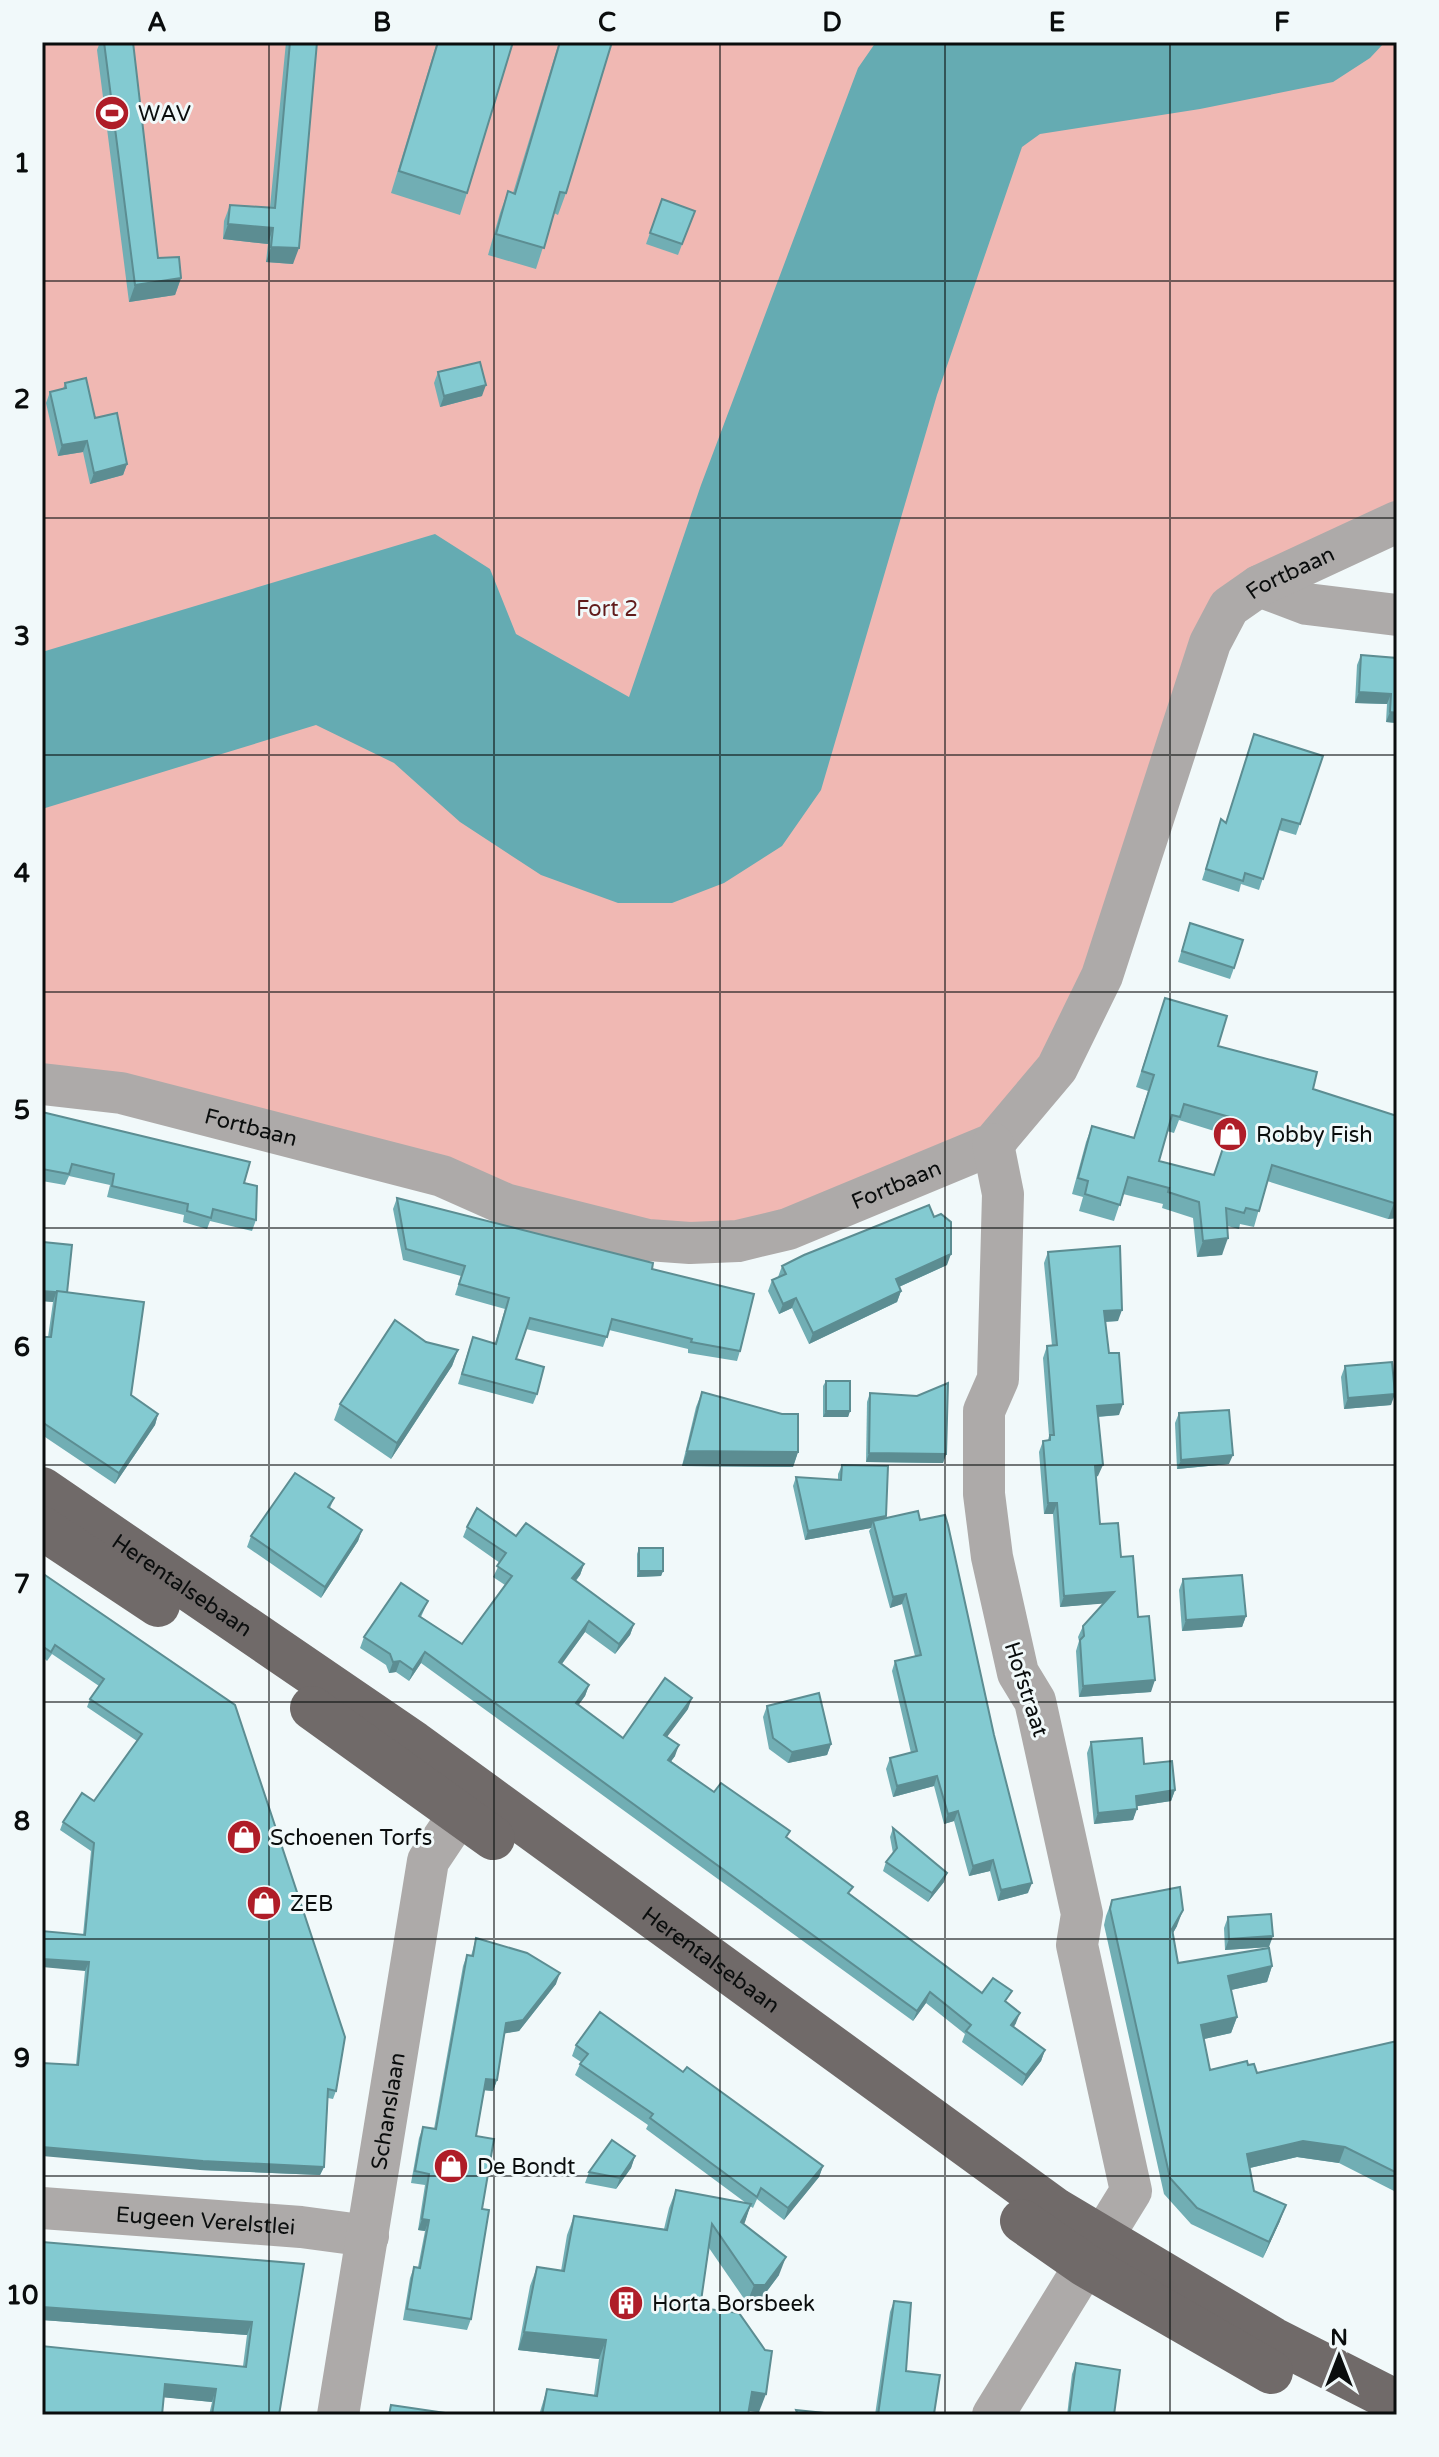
<svg xmlns="http://www.w3.org/2000/svg" width="1439" height="2457" font-family="'Varela Round',sans-serif">
<rect width="100%" height="100%" fill="#f1f9fa"/>
<path fill="#f0b8b3" d="M42 42H1397V501L1249 570 1084 969 1041 1057 982 1128 783 1211 735 1222 690 1225 651 1221 42 1065Z"/>
<path fill="#65abb2" d="M876 42H1385L1370 58 1333 82 1200 109 1040 134 1022 147 937 395 821 790 782 846 724 883 672 903H618L541 875 460 822 394 763 316 725 42 809V652L435 534 490 569 516 634 629 697 701 485 858 68Z"/>
<g fill="none" stroke-linecap="round" stroke-linejoin="round">
<g stroke="#adaaa9" stroke-width="42">
<path d="M1259 586 1307 604 1397 615"/>
<path id="s1" d="M42 1084 121 1093 442 1176 505 1204 648 1240 690 1243 738 1241 788 1229 993 1144 1057 1068 1102 976 1210 643 1229 607 1259 586 1397 522"/>
<path id="s2" d="M42 2208 301 2227 368 2236"/>
<path id="s3" d="M338 2415 428 1861 476 1789"/>
<path d="M993 2415 1131 2191 1077 1945 1082 1914 1035 1701 1018 1673 992 1557 984 1494V1411L998 1379 1003 1194 993 1144"/>
</g>
<g stroke="#706a69" stroke-width="44">
<path id="s4" d="M42 1489 414 1743 1056 2210 1273 2339 1397 2402"/>
<path d="M42 1528 158 1605"/>
<path d="M312 1708 493 1838"/>
<path d="M1022 2221 1085 2265 1271 2372"/>
</g>
</g>
<g fill="#71aeb4" fill-rule="evenodd">
<path d="M100 42H133L158 258 181 278 175 295 129 302 97 50Z"/>
<path d="M286 42H317L293 264 266 262 268 244 223 239 224 221 230 205 270 207Z"/>
<path d="M437 42H513L467 193 460 215 391 193Z"/>
<path d="M559 42H612L566 193 558 215 554 213 536 269 488 255 500 213 508 191 513 193Z"/>
<path d="M662 199 695 211 678 255 646 244Z"/>
<path d="M438 372 482 396 440 407 434 383Z"/>
<path d="M65 383 95 418 127 464 123 475 90 484 83 452 58 456 46 403 50 392 63 389Z"/>
<path d="M1361 655 1397 658V723L1386 722 1387 704 1355 703 1357 665Z"/>
<path d="M1323 756 1296 835 1279 830 1259 890 1241 884 1239 892 1202 880 1221 819 1225 823Z"/>
<path d="M1190 923 1234 968 1230 979 1178 962Z"/>
<path d="M1165 998 1218 1046 1313 1089 1397 1116V1218L1388 1219 1267 1181 1254 1227 1240 1224 1239 1229 1227 1226 1222 1255 1197 1257 1193 1218 1162 1208 1163 1204 1123 1194 1114 1221 1079 1211 1083 1197 1072 1194 1086 1142 1092 1126 1134 1137 1148 1091 1136 1087ZM1179 1120 1227 1135 1214 1175 1159 1161 1167 1131 1174 1133Z"/>
<path d="M42 1112 244 1183 256 1220 252 1231 210 1221 207 1229 183 1222 184 1215 107 1197 110 1185 69 1176 65 1185 42 1181Z"/>
<path d="M397 1198 652 1269 740 1351 737 1361 688 1353V1349L609 1330 603 1347 526 1329 516 1359 537 1394 533 1404 458 1384 469 1348 495 1343 505 1309 455 1295 461 1276 403 1260 393 1209Z"/>
<path d="M43 1242 67 1293 131 1395 158 1414 155 1425 115 1484 42 1435V1337H48L53 1302 42 1301V1245Z"/>
<path d="M1048 1252 1118 1321 1105 1322 1109 1353 1119 1415 1098 1417V1476L1096 1477 1100 1524 1121 1557 1138 1617 1151 1692 1079 1697 1076 1651 1079 1641 1078 1637 1083 1626 1104 1603 1060 1607 1053 1514H1044L1039 1452 1043 1441 1048 1440 1049 1436 1043 1358 1047 1346H1052L1044 1263Z"/>
<path d="M947 1265 899 1287 901 1291 897 1302 809 1344 792 1308 779 1314 768 1291 772 1280 778 1277 782 1266Z"/>
<path d="M426 1342 458 1350 452 1366 391 1459 334 1420 340 1404Z"/>
<path d="M1345 1366 1391 1405 1344 1409 1341 1377Z"/>
<path d="M826 1381 850 1411 848 1417H823V1386Z"/>
<path d="M702 1392 798 1452 793 1467 682 1466 696 1407Z"/>
<path d="M870 1393 946 1454 943 1463 866 1462 867 1402Z"/>
<path d="M1179 1413 1229 1464 1177 1469 1175 1423Z"/>
<path d="M842 1465 886 1518 920 1520 1028 1893 998 1901 990 1871 969 1876 954 1821 944 1824 934 1786 893 1797 886 1769 890 1758 911 1753 892 1671 895 1661 915 1656 902 1604 890 1608 869 1531 871 1528 805 1540 793 1486 796 1477 838 1480V1474Z"/>
<path d="M334 1498 330 1508 362 1530 358 1541 321 1598 247 1547 251 1536Z"/>
<path d="M467 1527 516 1536 584 1564 580 1575 576 1581 634 1624 630 1635 615 1654 585 1632 562 1664 589 1685 585 1696 578 1705 623 1738 688 1709 667 1736 675 1756 671 1761 714 1792 787 1839 850 1894 982 1993 1007 2003 1016 2023 1014 2027 1045 2050 1041 2061 1022 2086 962 2042 965 2034 926 2003 913 2021 421 1663 409 1681 396 1672 389 1673 386 1665 360 1648 364 1637 428 1601 421 1617 462 1644 505 1585 493 1577 500 1563 463 1537Z"/>
<path d="M639 1548 663 1571 661 1576 637 1577V1554Z"/>
<path d="M42 1573 235 1705 336 2091 333 2099 328 2098 324 2167 320 2175 200 2170 76 2065 85 1971 83 1935 91 1851 60 1830 63 1822 94 1801 137 1741 87 1707 90 1699 99 1686 52 1654 47 1661 42 1656Z"/>
<path d="M1183 1579 1246 1616 1242 1627 1182 1631 1179 1590Z"/>
<path d="M767 1706 831 1744 827 1755 788 1763 769 1749 763 1717Z"/>
<path d="M1091 1742 1144 1764 1175 1790 1171 1801 1137 1806 1133 1820 1094 1824 1087 1753Z"/>
<path d="M893 1828 944 1882 928 1902 883 1871 886 1862 893 1853 890 1837Z"/>
<path d="M1112 1900 1177 1926 1173 1933 1178 1963 1272 1966 1267 1982 1231 1990 1237 2017 1231 2033 1204 2039 1210 2070 1248 2065 1257 2073 1397 2041V2190L1396 2192 1339 2163 1297 2157 1250 2168 1254 2191 1280 2221 1263 2258 1191 2224 1164 2194 1104 1925 1106 1916Z"/>
<path d="M1228 1917 1269 1947 1225 1950 1224 1928Z"/>
<path d="M476 1938 556 1984 519 2031 504 2033 497 2080 493 2091 484 2090 476 2136 482 2209 471 2319 467 2330 403 2320 410 2278 414 2267H418L425 2231 418 2230 425 2185 411 2183 419 2138 423 2127 434 2129 463 1966 467 1955 471 1956Z"/>
<path d="M576 2045 683 2072 823 2166 819 2177 784 2220 757 2199 753 2208 750 2206 744 2224 779 2275 758 2303H747L709 2248 700 2308 759 2412 749 2411 539 2415 547 2389 594 2395 599 2359 518 2350 530 2286 537 2267 561 2271 567 2235 574 2216 664 2229 669 2208 676 2190 746 2203 646 2129 648 2125 575 2075 581 2062 572 2056Z"/>
<path d="M635 2156 631 2168 616 2189 585 2183 589 2172Z"/>
<path d="M304 2264 279 2415H209L212 2402 164 2397 42 2415 243 2366 247 2335 42 2320Z"/>
<path d="M894 2301 906 2371 934 2414 940 2415H875L890 2312Z"/>
<path d="M1076 2363 1114 2415H1067L1072 2374Z"/>
</g>
<g fill="#5c8d92">
<path d="M228 224 273 228 268 244 223 239Z"/>
<path d="M271 247 299 248 293 264 266 262Z"/>
<path d="M181 278 175 295 129 302 135 285Z"/>
<path d="M486 385 482 396 440 407 444 396Z"/>
<path d="M87 441 83 452 58 456 62 445Z"/>
<path d="M127 464 123 475 90 484 94 473Z"/>
<path d="M1359 692 1391 694 1387 704 1355 703Z"/>
<path d="M1390 712 1397 713V723L1386 722Z"/>
<path d="M1394 1203H1397V1218L1388 1219Z"/>
<path d="M1228 1238 1222 1255 1197 1257 1203 1241Z"/>
<path d="M951 1254 947 1265 892 1290 896 1279Z"/>
<path d="M42 1291 56 1293 53 1302 42 1301Z"/>
<path d="M901 1291 897 1302 809 1344 813 1333Z"/>
<path d="M796 1298 792 1308 779 1314 783 1304Z"/>
<path d="M1122 1310 1118 1321 1100 1322 1104 1311Z"/>
<path d="M458 1350 452 1366 391 1459 397 1443Z"/>
<path d="M1395 1394 1391 1405 1344 1409 1348 1398Z"/>
<path d="M1123 1404 1119 1415 1093 1417 1097 1406Z"/>
<path d="M826 1411H850L848 1417H823Z"/>
<path d="M158 1414 155 1425 115 1484 119 1473Z"/>
<path d="M687 1451 798 1452 793 1467 682 1466Z"/>
<path d="M869 1453 946 1454 943 1463 866 1462Z"/>
<path d="M1233 1455 1229 1464 1177 1469 1181 1460Z"/>
<path d="M1103 1465 1098 1476 1091 1477 1095 1466Z"/>
<path d="M1048 1503H1057L1053 1514H1044Z"/>
<path d="M886 1516 883 1525 873 1521 871 1528 805 1540 808 1531Z"/>
<path d="M362 1530 358 1541 321 1598 325 1587Z"/>
<path d="M584 1564 580 1575 568 1589 572 1578Z"/>
<path d="M639 1571H663L661 1576 637 1577Z"/>
<path d="M1114 1592 1110 1603 1060 1607 1064 1596Z"/>
<path d="M906 1594 902 1604 890 1608 893 1597Z"/>
<path d="M1246 1616 1242 1627 1182 1631 1186 1620Z"/>
<path d="M589 1621 585 1632 555 1673 559 1662Z"/>
<path d="M634 1624 630 1635 615 1654 619 1644Z"/>
<path d="M425 1652 421 1663 409 1681 413 1670Z"/>
<path d="M400 1661 396 1672 389 1673 393 1662Z"/>
<path d="M1155 1680 1151 1692 1079 1697 1083 1686Z"/>
<path d="M589 1685 585 1696 572 1714 576 1703Z"/>
<path d="M692 1698 688 1709 661 1745 664 1735Z"/>
<path d="M831 1744 827 1755 788 1763 792 1752Z"/>
<path d="M679 1745 675 1756 664 1771 668 1760Z"/>
<path d="M937 1776 934 1786 893 1797 897 1786Z"/>
<path d="M1175 1790 1171 1801 1132 1807 1136 1796Z"/>
<path d="M1137 1809 1133 1820 1094 1824 1098 1813Z"/>
<path d="M958 1811 954 1821 944 1824 948 1814Z"/>
<path d="M993 1860 990 1871 969 1876 973 1866Z"/>
<path d="M947 1873 944 1882 928 1902 932 1893Z"/>
<path d="M1032 1883 1028 1893 998 1901 1001 1890Z"/>
<path d="M1183 1910 1177 1926 1166 1945 1172 1929Z"/>
<path d="M1273 1936 1269 1947 1225 1950 1229 1939Z"/>
<path d="M42 1959 89 1962 85 1971 42 1967Z"/>
<path d="M1272 1966 1267 1982 1222 1992 1228 1976Z"/>
<path d="M560 1973 556 1984 519 2031 502 2034 506 2023Z"/>
<path d="M930 1992 926 2003 913 2021 917 2011Z"/>
<path d="M1020 2013 1016 2023 1007 2036 1011 2025Z"/>
<path d="M1237 2017 1231 2033 1195 2041 1201 2025Z"/>
<path d="M1045 2050 1041 2061 1022 2086 1026 2075Z"/>
<path d="M486 2079 497 2080 493 2091 482 2090Z"/>
<path d="M1303 2141 1345 2147 1339 2163 1297 2157 1241 2170 1247 2154Z"/>
<path d="M42 2147 324 2167 320 2175 200 2170 42 2156Z"/>
<path d="M635 2156 631 2168 616 2189 620 2178Z"/>
<path d="M823 2166 819 2177 784 2220 788 2208Z"/>
<path d="M751 2204 745 2222 735 2240 741 2222Z"/>
<path d="M1286 2205 1280 2221 1263 2258 1269 2242Z"/>
<path d="M422 2219 429 2220 425 2231 418 2230Z"/>
<path d="M786 2257 779 2275 758 2303H747L754 2285Z"/>
<path d="M42 2307 252 2322 247 2335 42 2320Z"/>
<path d="M524 2332 606 2340 599 2359 518 2350Z"/>
<path d="M165 2384 216 2389 212 2402 160 2397Z"/>
<path d="M752 2392 766 2394 759 2412 746 2411Z"/>
</g>
<g fill="#83cad1" stroke="#5c8d92" stroke-width="2" fill-rule="evenodd">
<path d="M104 42H133L158 258 179 257 181 278 135 285Z"/>
<path d="M290 42H317L299 248 271 247 273 228 228 224 230 205 275 208Z"/>
<path d="M438 42H513L467 193 399 171Z"/>
<path d="M560 42H612L566 193 560 192 544 248 496 234 508 191 515 194Z"/>
<path d="M662 199 695 211 682 244 650 233Z"/>
<path d="M480 362 486 385 444 396 438 372Z"/>
<path d="M86 378 95 418 117 413 127 464 94 473 87 441 62 445 50 392 66 388 65 383Z"/>
<path d="M1361 655 1397 658V713L1390 712 1391 694 1359 692Z"/>
<path d="M1254 734 1323 756 1300 824 1282 819 1263 879 1245 873 1243 881 1206 869 1221 819 1226 823Z"/>
<path d="M1190 923 1243 940 1234 968 1182 951Z"/>
<path d="M1165 998 1227 1016 1218 1046 1317 1072 1313 1089 1397 1116V1203H1394L1272 1165 1259 1211 1246 1208 1244 1213 1226 1208 1228 1238 1203 1241 1199 1202 1168 1192 1169 1188 1128 1177 1120 1205 1085 1194 1088 1181 1078 1178 1092 1126 1134 1138 1154 1075 1142 1071ZM1184 1104 1233 1118 1214 1175 1159 1161 1172 1115 1180 1117Z"/>
<path d="M42 1112 250 1162 244 1183 257 1186 256 1220 213 1209 211 1218 187 1211 188 1204 112 1186 114 1174 72 1164 69 1174 42 1169Z"/>
<path d="M397 1198 653 1263 652 1269 754 1294 740 1351 691 1342 692 1339 612 1319 607 1337 530 1318 516 1359 544 1367 537 1394 462 1374 473 1337 496 1344 509 1298 459 1284 465 1266 406 1249Z"/>
<path d="M929 1205 934 1217 941 1214 951 1222V1254L896 1279 901 1291 813 1333 796 1298 783 1304 772 1280 786 1274 782 1266 804 1255Z"/>
<path d="M43 1242 72 1245 67 1293 42 1291Z"/>
<path d="M1120 1246 1122 1310 1104 1311 1109 1353H1119L1123 1404 1097 1406 1103 1465 1095 1466 1100 1524 1118 1523 1121 1557 1133 1556 1138 1617 1149 1616 1155 1680 1083 1686 1080 1640 1084 1636 1083 1626 1114 1592 1064 1596 1057 1503H1048L1043 1441 1050 1440V1435H1054L1047 1346 1057 1345 1048 1252Z"/>
<path d="M57 1291 144 1302 131 1395 158 1414 119 1473 42 1422V1337H51Z"/>
<path d="M395 1320 426 1342 458 1350 397 1443 340 1404Z"/>
<path d="M1392 1362 1395 1394 1348 1398 1345 1366Z"/>
<rect x="826" y="1381" width="24" height="30"/>
<path d="M948 1383 946 1454 869 1453 870 1393 917 1396Z"/>
<path d="M702 1392 782 1414H798V1452L687 1451Z"/>
<path d="M1229 1410 1233 1455 1181 1460 1179 1413Z"/>
<path d="M842 1465 888 1466 886 1516 808 1531 796 1477 841 1480Z"/>
<path d="M295 1473 334 1498 328 1507 362 1530 325 1587 251 1536Z"/>
<path d="M477 1508 516 1536 526 1523 584 1564 572 1578 634 1624 619 1644 589 1621 559 1662 589 1685 576 1703 623 1738 665 1678 692 1698 664 1735 679 1745 668 1760 714 1792 721 1783 790 1831 786 1837 853 1887 848 1893 982 1993 993 1978 1012 1991 1005 2001 1020 2013 1011 2025 1045 2050 1026 2075 966 2031 971 2025 930 1992 917 2011 425 1652 413 1670 400 1661 393 1662 390 1654 364 1637 401 1583 428 1601 419 1616 462 1644 512 1576 497 1566 506 1553 467 1527Z"/>
<path d="M918 1511 920 1520 945 1515 948 1525 994 1735 1032 1883 1001 1890 993 1860 973 1866 958 1811 948 1814 937 1776 897 1786 890 1758 917 1751 895 1661 921 1655 906 1594 893 1597 873 1521Z"/>
<rect x="639" y="1548" width="24" height="23"/>
<path d="M42 1573 235 1705 345 2037 336 2091 328 2089 324 2167 203 2161 42 2147V2063L78 2065 89 1962 42 1959V1931L85 1935 94 1843 63 1822 82 1793 94 1801 142 1734 90 1699 104 1679 55 1645 51 1652 42 1646Z"/>
<path d="M1242 1575 1246 1616 1186 1620 1183 1579Z"/>
<path d="M819 1693 831 1744 792 1752 773 1738 767 1706Z"/>
<path d="M1142 1738 1144 1764 1172 1761 1175 1790 1136 1796 1137 1809 1098 1813 1091 1742Z"/>
<path d="M893 1828 947 1873 932 1893 886 1862 897 1848Z"/>
<path d="M1180 1887 1183 1910 1172 1929 1178 1963 1269 1948 1272 1966 1228 1976 1237 2017 1201 2025 1210 2070 1247 2061 1248 2065 1254 2064 1257 2073 1397 2041V2173L1345 2147 1303 2141 1247 2154 1254 2191 1286 2205 1269 2242 1197 2208 1170 2178 1110 1909 1112 1900Z"/>
<path d="M1271 1914 1273 1936 1229 1939 1228 1917Z"/>
<path d="M476 1938 527 1953 560 1973 523 2020 506 2023 497 2080 486 2079 476 2136 494 2139 482 2209 489 2210 471 2319 407 2309 414 2267 420 2268 429 2220 422 2219 429 2174 415 2171 423 2127 436 2129 467 1955 473 1956Z"/>
<path d="M600 2012 683 2072 687 2067 823 2166 788 2208 761 2188 757 2197 650 2118 653 2114 580 2064 588 2054 576 2045Z"/>
<path d="M612 2140 635 2156 620 2178 589 2172Z"/>
<path d="M676 2190 751 2204 741 2222 786 2257 765 2285H754L712 2224 700 2308 739 2313 765 2350 772 2351 766 2394 752 2392 748 2415H542L547 2389 597 2396 606 2340 524 2332 537 2267 564 2271 574 2216 667 2230Z"/>
<path d="M42 2242 304 2264 279 2415H212L216 2389 165 2384 162 2415H42V2346L246 2367 252 2322 42 2307Z"/>
<path d="M894 2301 911 2303 906 2371 940 2375 934 2414 940 2415H878Z"/>
<path d="M1076 2363 1120 2370 1114 2415H1069Z"/>
<path d="M391 2405 459 2415H389Z"/>
<path d="M796 2410 824 2413V2415H798Z"/>
</g>
<path fill="none" stroke="#0a0d0d" stroke-width="2" stroke-opacity="0.55" d="M269 42V2415M494 42V2415M720 42V2415M945 42V2415M1170 42V2415M42 281H1397M42 518H1397M42 755H1397M42 992H1397M42 1228H1397M42 1465H1397M42 1702H1397M42 1939H1397M42 2176H1397"/>
<defs>
<g id="stadium-disc" transform="scale(1.8)"><circle r="9.5" fill="#af1d28" stroke="#f1f9fa"/><path d="M0-5a6.5 5 0 1 0 0 10a6.5 5 0 1 0 0-10ZM-3.5-1.8h7v3.6h-7Z" fill="#fff"/></g>
<g id="shop-disc" transform="scale(1.8)"><circle r="9.5" fill="#af1d28" stroke="#f1f9fa"/><path d="M-5-2.5h2.3a2.7 3.5 0 0 1 5.4 0H5L5.5 6h-11ZM-1.5-2.5h3a1.5 2.3 0 0 0-3 0Z" fill="#fff"/></g>
<g id="building-disc" transform="scale(1.8)"><circle r="9.5" fill="#af1d28" stroke="#f1f9fa"/><path d="M-4-6H4V6H1V3H-1V6H-4ZM-2.5-4.3h1.7v1.8h-1.7ZM.8-4.3h1.7v1.8H.8ZM-2.5-1h1.7V.8h-1.7ZM.8-1h1.7V.8H.8Z" fill="#fff"/></g>
</defs>
<g fill-rule="evenodd">
<use href="#stadium-disc" x="112" y="113"/>
<use href="#shop-disc" x="1230" y="1134"/>
<use href="#shop-disc" x="244" y="1837"/>
<use href="#shop-disc" x="264" y="1903"/>
<use href="#shop-disc" x="451" y="2166"/>
<use href="#building-disc" x="626" y="2303"/>
</g>
<g text-anchor="middle" stroke-width="6" stroke-linejoin="round" paint-order="stroke">
<g font-size="22" fill="#0a0d0d" stroke="#f1f9fa" text-anchor="start">
<text x="138" y="121">WAV</text>
<text x="1256" y="1142">Robby Fish</text>
<text x="270" y="1845">Schoenen Torfs</text>
<text x="290" y="1911">ZEB</text>
<text x="477" y="2174">De Bondt</text>
<text x="652" y="2311">Horta Borsbeek</text>
</g>
<g font-size="22" fill="#0a0d0d" stroke="#f1f9fa">
<text dy="8" stroke="none"><textPath href="#s1" startOffset="1654">Fortbaan</textPath></text>
<text dy="8" stroke="none"><textPath href="#s1" startOffset="214">Fortbaan</textPath></text>
<text dy="8" stroke="none"><textPath href="#s1" startOffset="886">Fortbaan</textPath></text>
<text dy="8" stroke="none"><textPath href="#s4" startOffset="170">Herentalsebaan</textPath></text>
<text transform="translate(1027 1689) rotate(72)" y="8">Hofstraat</text>
<text dy="8" stroke="none"><textPath href="#s4" startOffset="818">Herentalsebaan</textPath></text>
<text dy="8" stroke="none"><textPath href="#s3" startOffset="308">Schanslaan</textPath></text>
<text dy="8" stroke="none"><textPath href="#s2" startOffset="164">Eugeen Verelstlei</textPath></text>
</g>
<g font-size="22" fill="#611b1b" stroke="#f1f9fa">
<text x="607" y="616">Fort 2</text>
</g>
</g>
<rect width="1439" height="2457" fill="none" stroke="#f1f9fa" stroke-width="88"/>
<g transform="translate(1339 2357)" stroke="#f1f9fa" stroke-width="6" paint-order="stroke">
<path d="M0-6L14 30L0 20L-14 30Z" fill="#0a0d0d"/>
<text y="-12" font-size="22" font-weight="bold" text-anchor="middle" fill="#0a0d0d">N</text>
</g>
<rect x="44" y="44" width="1351" height="2369" fill="none" stroke="#0a0d0d" stroke-width="3"/>
<g font-size="26" text-anchor="middle" font-weight="bold" fill="#0a0d0d">
<text x="157" y="31">A</text>
<text x="382" y="31">B</text>
<text x="607" y="31">C</text>
<text x="832" y="31">D</text>
<text x="1057" y="31">E</text>
<text x="1282" y="31">F</text>
<text x="22" y="172">1</text>
<text x="22" y="408">2</text>
<text x="22" y="645">3</text>
<text x="22" y="882">4</text>
<text x="22" y="1119">5</text>
<text x="22" y="1356">6</text>
<text x="22" y="1593">7</text>
<text x="22" y="1830">8</text>
<text x="22" y="2067">9</text>
<text x="22" y="2304">10</text>
</g>
</svg>
